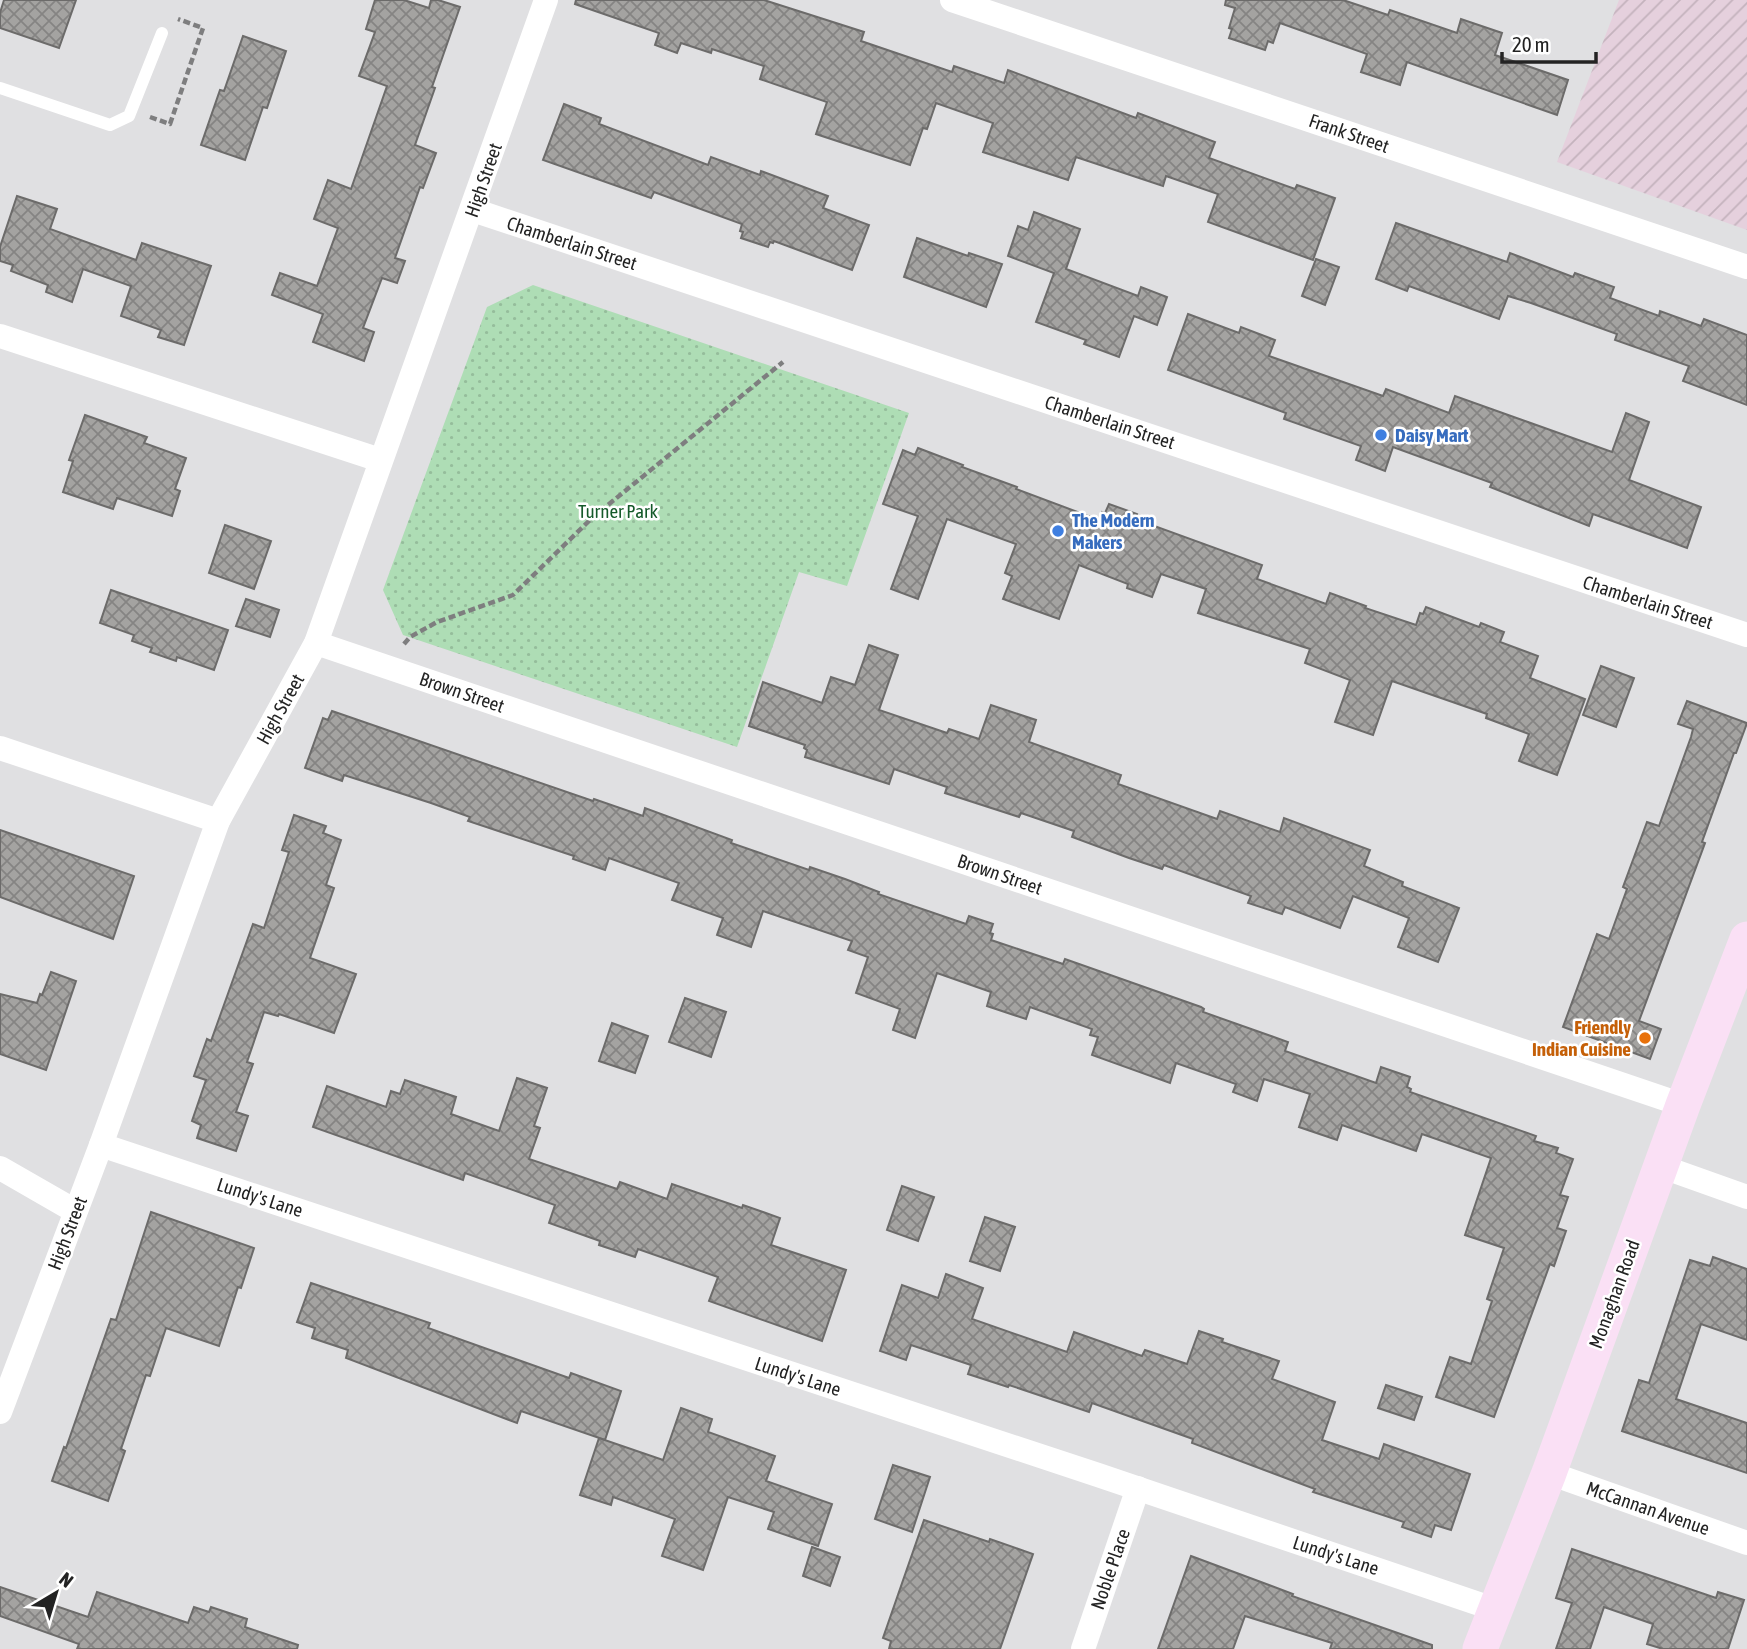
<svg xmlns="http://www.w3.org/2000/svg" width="1747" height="1649" font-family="'Asap Condensed',sans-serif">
<defs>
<pattern id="industrial-furrows" width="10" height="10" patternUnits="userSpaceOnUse" patternTransform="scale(1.75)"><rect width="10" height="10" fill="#e5d0dd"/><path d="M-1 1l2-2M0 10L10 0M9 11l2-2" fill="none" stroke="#c4b2bd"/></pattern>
<pattern id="park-dots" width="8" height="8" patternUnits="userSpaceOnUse" patternTransform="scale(1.75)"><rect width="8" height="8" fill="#aeddb5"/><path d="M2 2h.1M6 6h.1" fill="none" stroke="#95bd9b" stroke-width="1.8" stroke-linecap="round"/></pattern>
<pattern id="building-cross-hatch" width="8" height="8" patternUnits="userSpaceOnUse" patternTransform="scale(1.75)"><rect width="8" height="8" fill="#a4a3a1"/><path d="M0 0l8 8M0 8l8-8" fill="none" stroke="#858483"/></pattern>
</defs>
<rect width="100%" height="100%" fill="#e0e0e2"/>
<path fill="url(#industrial-furrows)" d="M1619 0H1747V230L1557 162Z"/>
<path fill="url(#park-dots)" d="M533 285 909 413 847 586 799 572 737 747 403 635 383 590 487 307Z"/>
<g fill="url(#building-cross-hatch)" stroke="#6c6b6a" stroke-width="2">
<path d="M4 0H76L59 48 0 28V13Z"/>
<path d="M375 0H404L429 8 431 0H438L460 7 432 87 435 88 415 145 436 153 423 188 420 187 395 258 405 261 397 283 382 278 363 328 374 332 364 361 313 342 323 314 272 295 280 273 317 286 338 228 314 219 328 180 351 189 387 86 359 76 375 32 366 29Z"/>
<path d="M576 0H764L864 32 861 41 952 72 954 66 1004 83 1008 70 1136 118 1138 113 1215 142 1209 158 1295 189 1297 185 1335 198 1313 260 1208 222 1218 194 1166 176 1163 186 1076 157 1068 180 983 152 993 123 936 103 927 129 923 128 910 165 816 134 827 102 760 79 764 66 712 49 711 53 681 43 677 53 655 45 659 33 575 4Z"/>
<path d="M1226 0H1343L1388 15 1390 10 1457 33 1461 19 1502 33 1495 55 1568 80 1557 115 1407 62 1400 85 1361 72 1367 54 1280 23 1273 43 1268 41 1265 50 1229 38 1232 29 1229 28 1235 8 1225 5Z"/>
<path d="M243 36 286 51 267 108 263 107 245 160 201 145 220 90 224 91Z"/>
<path d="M564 104 601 118 599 124 708 165 711 157 760 175 761 171 828 196 823 208 869 225 852 270 774 241 773 243 770 242 768 247 741 238 743 232 740 231 742 224 654 192 651 198 543 160Z"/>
<path d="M17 196 57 209 50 229 136 260 142 243 211 266 184 345 158 337 161 330 121 316 131 286 83 269 72 302 46 292 48 285 11 271 13 265 0 261V247Z"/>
<path d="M1034 212 1080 229 1066 269 1138 296 1141 287 1167 297 1157 325 1134 316 1119 357 1084 344 1086 340 1036 322 1054 273 1008 256 1018 226 1028 230Z"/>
<path d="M1396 223 1507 262 1510 253 1573 277 1575 273 1614 287 1610 298 1659 316 1660 311 1701 326 1704 319 1747 335V405L1683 381 1689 366 1615 340 1617 334 1531 303 1508 296 1499 319 1409 286 1407 291 1376 279Z"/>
<path d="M917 238 968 256 969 253 1002 264 986 307 904 277Z"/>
<path d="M1316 259 1339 267 1325 305 1302 296Z"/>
<path d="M1188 314 1239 333 1241 327 1275 340 1269 356 1383 396 1386 389 1449 413 1455 396 1612 452 1626 413 1649 422 1629 480 1701 507 1687 548 1593 514 1589 526 1490 487 1492 483 1393 447 1385 471 1356 460 1361 446 1284 419 1286 413 1168 370Z"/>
<path d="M85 415 147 437 144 443 186 458 175 489 180 491 172 516 117 498 113 509 63 492 73 461 69 460Z"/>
<path d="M918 448 963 465 962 467 1017 487 1016 489 1099 520 1102 512 1105 513 1109 504 1137 514 1135 519 1262 565 1257 579 1326 604 1330 593 1366 606 1365 608 1416 625 1420 613 1423 614 1426 607 1479 627 1481 623 1504 632 1500 642 1538 656 1530 678 1585 699 1557 775 1519 761 1529 734 1486 718 1487 714 1392 681 1373 735 1335 722 1350 680 1305 663 1310 649 1198 613 1206 589 1161 574 1152 597 1127 588 1128 584 1079 565 1059 619 1003 599 1012 576 1005 573 1016 544 947 519 918 599 891 589 918 516 883 504 903 450 915 455Z"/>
<path d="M225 525 271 541 254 589 209 573Z"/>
<path d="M111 590 228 630 214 670 177 657 176 661 150 652 152 648 132 641 134 635 100 623Z"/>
<path d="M246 599 279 610 270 637 236 626Z"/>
<path d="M869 645 898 655 879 710 947 733 949 729 979 739 991 705 1036 720 1029 742 1121 775 1118 784 1217 819 1220 811 1280 832 1284 818 1370 850 1364 866 1403 882 1402 886 1459 908 1438 962 1398 947 1409 918 1353 896 1340 928 1285 907 1282 914 1248 903 1251 896 1164 865 1162 869 1129 858 1072 837 1074 831 1021 813 1019 817 945 793 947 787 894 769 889 784 805 757 807 750 804 748 805 745 749 726 763 682 822 703 831 677 855 685Z"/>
<path d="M1601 666 1634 678 1616 727 1583 715Z"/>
<path d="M1687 701 1747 723 1736 753H1734L1702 842 1705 843 1639 1021 1661 1029 1650 1059 1563 1027 1597 934 1609 939 1627 889 1623 887 1647 822 1659 826 1691 737 1693 729 1678 724Z"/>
<path d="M332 711 593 801 594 799 643 816 645 808 732 840 731 843 809 870 810 867 845 879 879 892 878 894 966 924 969 916 993 924 990 933 993 934 991 940 1063 964 1065 959 1201 1007 1204 1009 1203 1012 1288 1042 1285 1051 1376 1083 1381 1067 1410 1077 1407 1087 1411 1089 1410 1092 1536 1136 1534 1141 1558 1148 1556 1153 1573 1159 1560 1195 1568 1197 1557 1228 1566 1231 1554 1266 1550 1264 1494 1417 1436 1397 1450 1357 1471 1364 1492 1301 1487 1299 1504 1248 1465 1235 1491 1158 1422 1134 1416 1151 1342 1125 1337 1140 1299 1127 1310 1094 1264 1079 1257 1101 1233 1092 1236 1084 1176 1063 1170 1083 1092 1055 1098 1037 1090 1035 1092 1029 1030 1007 1026 1019 987 1006 991 992 937 973 915 1038 893 1030 900 1009 856 993 868 957 848 950 852 941 763 911 751 947 717 935 723 918 672 900 679 883 609 858 605 870 573 859 574 856 468 821 470 817 431 803 344 775 342 781 305 768 323 718 328 720Z"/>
<path d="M294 815 326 826 323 833 341 840 326 885 334 888 310 958 356 974 334 1033 279 1014 278 1016 264 1012 247 1062 253 1064 236 1112 248 1116 236 1151 197 1138 201 1125 192 1121 206 1080 194 1076 207 1039 211 1041 253 924 264 928 289 852 282 850Z"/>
<path d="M0 830 134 876 113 939 0 897Z"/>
<path d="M51 972 76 981 46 1070 0 1054V994L37 1003 40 994 42 995Z"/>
<path d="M685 998 726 1012 711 1057 669 1042Z"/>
<path d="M612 1023 648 1036 635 1073 599 1061Z"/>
<path d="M517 1078 547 1088 534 1126 540 1128 529 1159 617 1189 620 1182 667 1199 672 1184 742 1208 743 1205 780 1218 771 1245 846 1270 822 1341 709 1301 718 1277 638 1249 635 1257 599 1245 600 1241 549 1223 555 1205 465 1173 463 1180 313 1127 327 1086 386 1107 391 1091 400 1094 405 1080 456 1097 451 1114 499 1131Z"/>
<path d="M902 1186 934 1197 918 1241 887 1230Z"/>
<path d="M151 1212 254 1248 241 1288 238 1287 219 1346 166 1328 150 1376 146 1375 121 1449 125 1451 108 1501 52 1481 64 1447 66 1448 111 1319 116 1320Z"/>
<path d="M985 1217 1015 1227 1000 1271 970 1261Z"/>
<path d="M1713 1257 1747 1269V1340L1701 1324 1676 1399 1747 1423V1473L1622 1431 1639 1380 1649 1383 1690 1260 1710 1266Z"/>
<path d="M946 1274 983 1288 972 1319 1067 1352 1074 1332 1142 1356 1145 1350 1187 1364 1199 1331 1223 1339 1222 1342 1279 1361 1272 1379 1335 1402 1322 1440 1379 1459 1384 1444 1470 1474 1451 1530 1435 1525 1431 1537 1402 1527 1404 1522 1313 1492 1315 1489 1192 1443 1193 1439 1092 1403 1089 1412 1009 1385 1008 1387 968 1374 971 1365 911 1345 906 1360 880 1351 902 1285 938 1298Z"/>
<path d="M311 1283 430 1323 428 1328 569 1378 571 1373 621 1391 605 1440 521 1411 517 1423 346 1358 348 1350 312 1338 315 1328 297 1322Z"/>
<path d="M1386 1385 1422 1397 1414 1420 1378 1408Z"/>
<path d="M681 1408 712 1419 708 1432 775 1456 766 1481 832 1504 818 1546 768 1529 774 1512 728 1497 703 1570 662 1556 675 1519 613 1497 611 1505 580 1495 599 1438 663 1460Z"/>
<path d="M893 1465 930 1477 912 1532 875 1519Z"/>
<path d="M924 1520 989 1542 990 1539 1033 1554 1000 1649H889L891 1641 883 1638Z"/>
<path d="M812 1547 840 1557 830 1586 803 1576Z"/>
<path d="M1572 1549 1716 1598 1718 1592 1744 1600 1728 1649H1663L1647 1644 1653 1624 1604 1607 1590 1649H1556L1572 1603 1556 1598Z"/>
<path d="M1191 1556 1293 1594 1292 1596 1432 1645V1649H1330L1332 1643 1245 1616 1233 1649H1158Z"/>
<path d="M0 1587 88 1617 97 1592 188 1623 194 1607 209 1612 211 1607 247 1619 245 1627 298 1645 297 1649H77L79 1644 0 1616Z"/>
</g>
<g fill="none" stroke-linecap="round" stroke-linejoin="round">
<g stroke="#7e7e7f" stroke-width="4.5" stroke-dasharray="7 3.5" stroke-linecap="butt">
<path d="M150 117 170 124 203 28 178 19"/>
<path d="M404 644 410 637 437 622 513 595 592 518 783 362"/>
</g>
<path stroke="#fff" stroke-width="12" d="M0 88 110 125 129 116 162 33"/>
<g stroke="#fff" stroke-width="24">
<path d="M952 0 1747 267"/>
<path d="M473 210 1747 635"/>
<path d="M0 336 380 460"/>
<path d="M316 643 1683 1105"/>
<path d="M0 748 218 821"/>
<path d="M101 1145 1098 1475 1494 1609"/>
<path d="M1660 1166 1747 1197"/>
<path d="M0 1168 75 1211"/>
<path d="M0 1412 101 1145 218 821 316 643 546 0"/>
<path d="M1549 1473 1747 1543"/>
<path d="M1083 1649 1138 1488"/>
</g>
<path stroke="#fae0f5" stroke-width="35" d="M1480 1649 1549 1473 1683 1105 1747 939"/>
</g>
<g fill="#3f7fe0" stroke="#fff" stroke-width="2.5">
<circle cx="1381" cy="435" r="7"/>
<circle cx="1058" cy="531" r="7"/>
</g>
<circle fill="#e8710a" stroke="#fff" stroke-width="2.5" cx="1645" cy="1038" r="7"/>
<g text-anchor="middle" stroke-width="5" stroke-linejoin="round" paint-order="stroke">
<g font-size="19" fill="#232323" stroke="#fff">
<text transform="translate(1349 133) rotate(19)" y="7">Frank Street</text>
<text transform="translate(483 180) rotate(-71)" y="7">High Street</text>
<text transform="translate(572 243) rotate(18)" y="7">Chamberlain Street</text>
<text transform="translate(1110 422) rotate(18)" y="7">Chamberlain Street</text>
<text transform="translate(1648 602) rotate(18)" y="7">Chamberlain Street</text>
<text transform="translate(462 692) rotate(19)" y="7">Brown Street</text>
<text transform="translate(280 709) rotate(-61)" y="7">High Street</text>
<text transform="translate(1000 874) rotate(19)" y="7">Brown Street</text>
<text transform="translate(260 1197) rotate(18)" y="7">Lundy's Lane</text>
<text transform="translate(67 1233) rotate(-69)" y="7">High Street</text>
<text transform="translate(1614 1294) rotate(-70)" y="7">Monaghan Road</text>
<text transform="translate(798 1376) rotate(18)" y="7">Lundy's Lane</text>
<text transform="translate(1648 1508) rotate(19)" y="7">McCannan Avenue</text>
<text transform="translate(1336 1555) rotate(18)" y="7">Lundy's Lane</text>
<text transform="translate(1110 1569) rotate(-71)" y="7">Noble Place</text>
</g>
<g font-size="19" font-weight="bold" fill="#366cbe" stroke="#fff" text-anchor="start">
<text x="1395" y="442">Daisy Mart</text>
<text x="1072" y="527">The Modern<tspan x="1072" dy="22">Makers</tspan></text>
</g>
<g font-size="19" fill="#155a2a" stroke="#fff">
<text x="618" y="518">Turner Park</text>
</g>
<g font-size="19" font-weight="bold" fill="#c56008" stroke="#fff" text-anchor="end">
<text x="1631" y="1034">Friendly<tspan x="1631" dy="22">Indian Cuisine</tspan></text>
</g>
</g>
<g transform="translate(56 1593) rotate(38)" stroke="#ffffff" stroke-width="5" paint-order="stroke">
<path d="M0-5L12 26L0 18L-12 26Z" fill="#232323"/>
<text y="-10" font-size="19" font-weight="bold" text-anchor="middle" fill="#232323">N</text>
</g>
<path d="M1502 52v10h94v-10" fill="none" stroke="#232323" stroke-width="3.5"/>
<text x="1512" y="52" font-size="21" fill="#232323" stroke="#ffffff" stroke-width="5" paint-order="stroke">20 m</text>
</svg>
